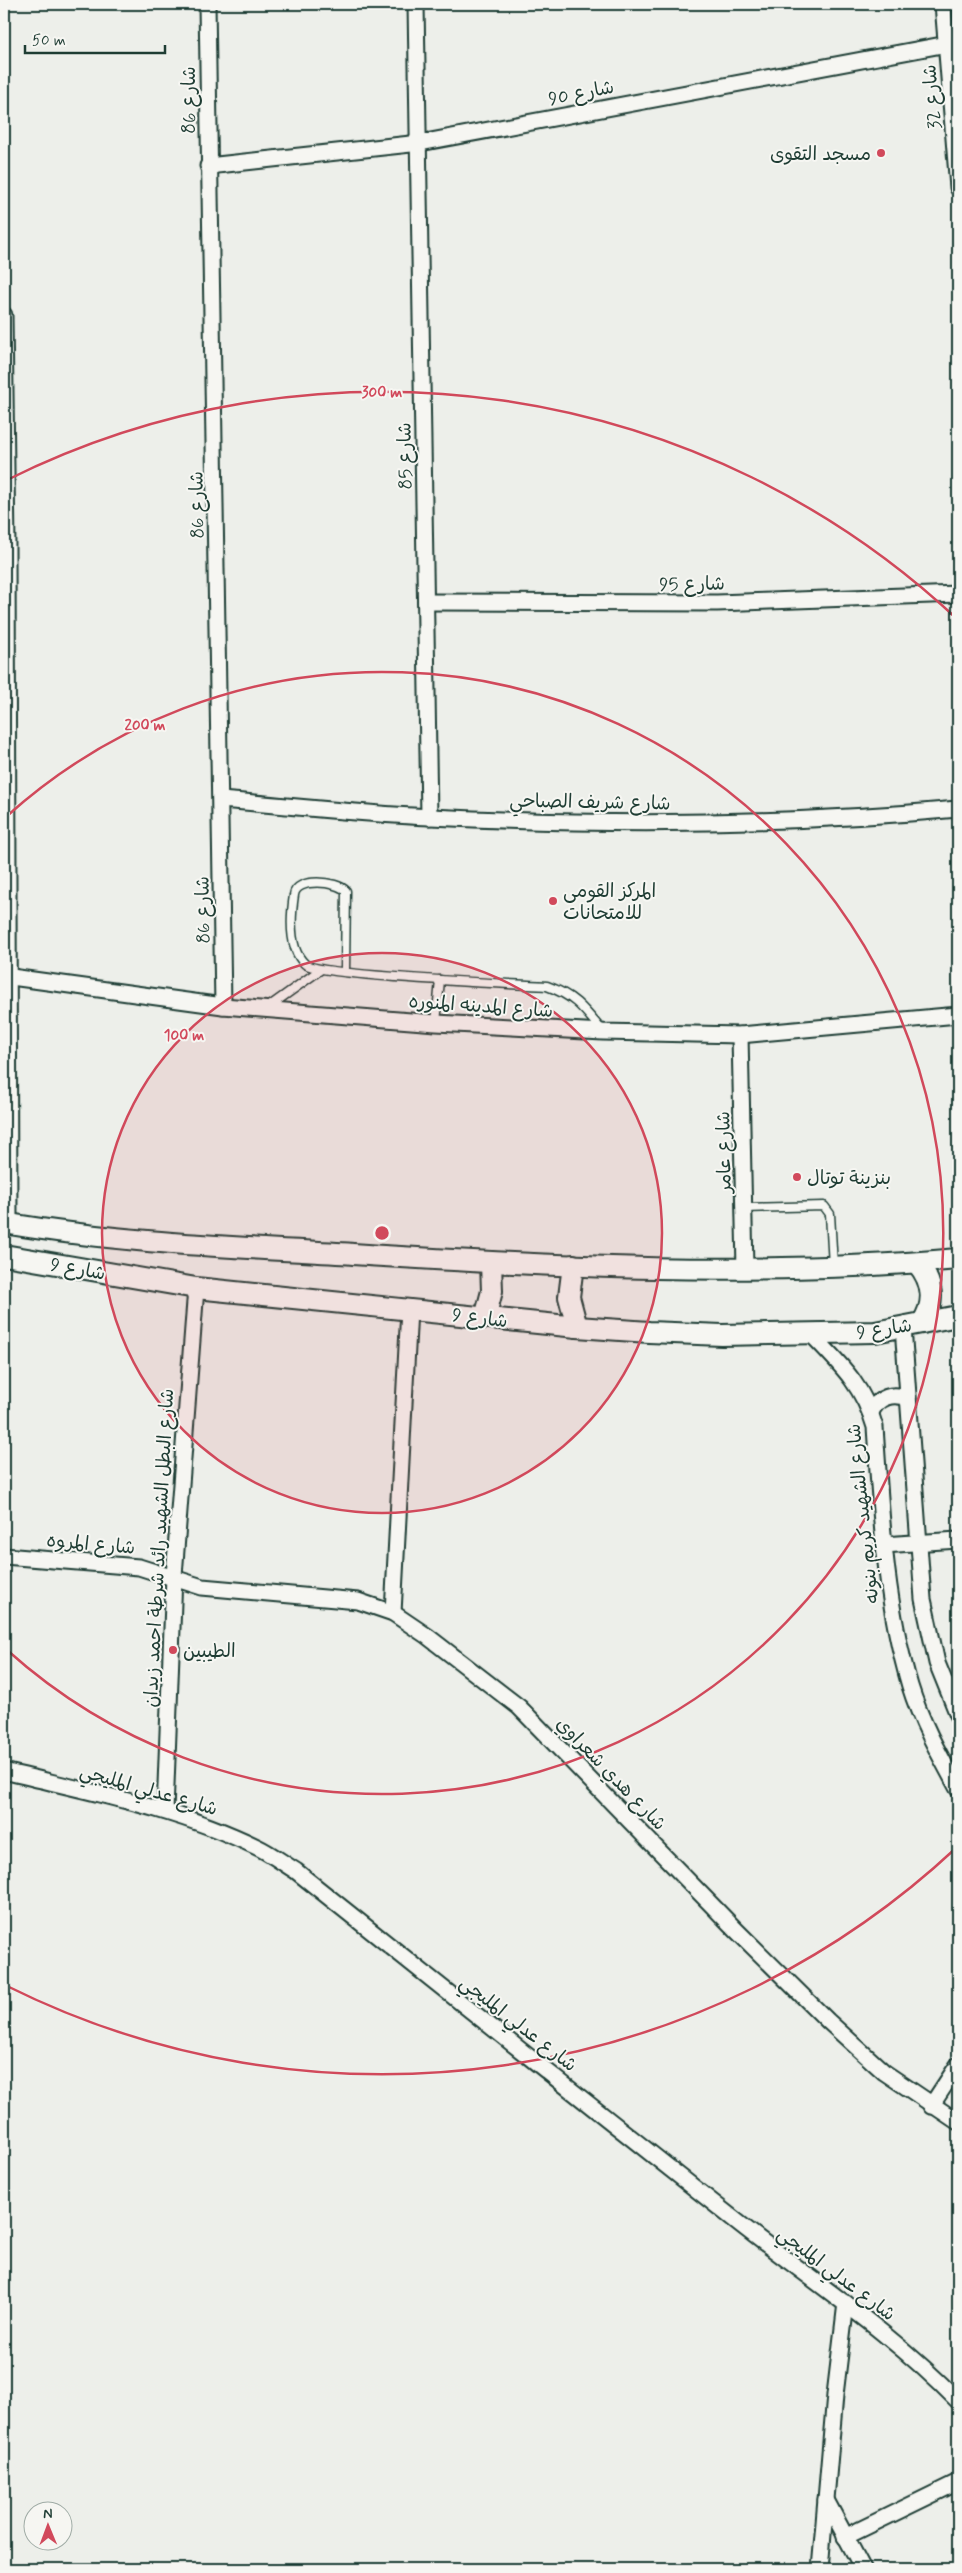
<svg xmlns="http://www.w3.org/2000/svg" width="962" height="2573" font-family="Mynerve,'Playpen Sans Arabic',sans-serif">
<rect width="100%" height="100%" fill="#edefea"/>
<filter id="ink" filterUnits="userSpaceOnUse"><feTurbulence type="fractalNoise" baseFrequency=".02" numOctaves="2"/><feDisplacementMap in="SourceGraphic" scale="10" xChannelSelector="R" yChannelSelector="G"/><feConvolveMatrix kernelMatrix="1 2 1 2 8 2 1 2 1" color-interpolation-filters="sRGB"/></filter>
<g filter="url(#ink)">
<g fill="none" stroke-linecap="round" stroke-linejoin="round">
<g stroke="#1f3d34" stroke-width="11">
<g id="lane">
<path d="M345 972 346 891C337 881 296 877 294 895 291 915 288 949 305 964 319 976 514 984 547 986 575 996 584 1009 603 1032"/>
<path d="M267 1008 320 970"/>
<path d="M436 1023 440 980"/>
<path d="M745 1208 824 1206 830 1214 833 1266"/>
</g>
</g>
<g stroke="#1f3d34" stroke-width="19">
<g id="street">
<path d="M207 4 223 1006"/>
<path d="M416 4 429 817"/>
<path d="M943 4 958 188"/>
<path d="M208 166 420 143 958 42"/>
<path d="M4 315 7 547 9 1224"/>
<path d="M426 602 717 603 958 594"/>
<path d="M221 800C291 806 361 814 431 817 606 826 783 825 958 809"/>
<path d="M4 976 223 1006 436 1023 603 1032 740 1035 958 1015"/>
<path d="M740 1035 745 1269"/>
<path d="M903 1327 923 1599 937 1663 958 1715"/>
<path d="M811 1334C840 1364 863 1385 875 1427 881 1514 885 1602 910 1686 921 1722 940 1756 958 1789"/>
<path d="M871 1412C878 1397 893 1392 908 1399"/>
<path d="M883 1545 958 1540"/>
<path d="M4 1556 139 1567 202 1587 358 1601 393 1613 427 1636 519 1707 737 1931 828 2021 884 2072 958 2122"/>
<path d="M393 1613 409 1309"/>
<path d="M4 1771C89 1792 177 1808 257 1847 270 1853 283 1863 296 1871 443 1989 592 2107 740 2224 814 2282 892 2333 958 2401"/>
<path d="M165 1811 174 1576 196 1288"/>
<path d="M931 2106 958 2065"/>
<path d="M826 2500 863 2569"/>
<path d="M845 2537 958 2482"/>
<path d="M820 2569 835 2395 846 2303"/>
</g>
</g>
<g stroke="#1f3d34" stroke-width="24">
<g id="secondary">
<path d="M4 1223C119 1243 236 1247 353 1254 554 1267 757 1277 958 1259"/>
<path d="M4 1255 196 1288 577 1327 649 1332 722 1335 875 1332 958 1316"/>
<path d="M917 1263C933 1282 936 1302 922 1323"/>
<path d="M573 1265 569 1297 577 1327"/>
<path d="M485 1318 492 1291 491 1263"/>
</g>
</g>
<use href="#lane" stroke="#f6f6f2" stroke-width="8"/>
<use href="#street" stroke="#f6f6f2" stroke-width="15"/>
<use href="#secondary" stroke="#f6f6f2" stroke-width="20"/>
</g>
</g>
<circle cx="382" cy="1233" r="280" fill="#d1495b" fill-opacity=".12"/>
<g fill="none" stroke="#d1495b" stroke-width="2.5">
<circle cx="382" cy="1233" r="280"/>
<path d="M7 816A561 561 0 1 1 7 1650"/>
<path d="M956 1848A841 841 0 0 1 7 1986M7 480A841 841 0 0 1 956 618"/>
</g>
<g fill="#d1495b" stroke="#f6f6f2" stroke-width="2">
<circle cx="881" cy="153" r="5"/>
<circle cx="553" cy="901" r="5"/>
<circle cx="797" cy="1177" r="5"/>
<circle cx="173" cy="1650" r="5"/>
</g>
<g text-anchor="middle" stroke-width="4" stroke-linejoin="round" paint-order="stroke">
<g font-size="19" fill="#1f3d34" stroke="#f6f6f2">
<text transform="translate(581 92) rotate(-11)" y="7">شارع 90</text>
<text transform="translate(931 97) rotate(-95)" y="7">شارع 32</text>
<text transform="translate(188 100) rotate(-90)" y="7">شارع 86</text>
<text transform="translate(404 456) rotate(-91)" y="7">شارع 85</text>
<text transform="translate(196 505) rotate(-91)" y="7">شارع 86</text>
<text transform="translate(692 583) rotate(-1)" y="7">شارع 95</text>
<text transform="translate(590 801) rotate(1)" y="7">شارع شريف الصباحي</text>
<text transform="translate(202 910) rotate(-91)" y="7">شارع 86</text>
<text transform="translate(481 1005) rotate(4)" y="7">شارع المدينه المنوره</text>
<text transform="translate(723 1152) rotate(-91)" y="7">شارع عامر</text>
<text transform="translate(78 1268) rotate(10)" y="7">شارع 9</text>
<text transform="translate(480 1317) rotate(7)" y="7">شارع 9</text>
<text transform="translate(884 1328) rotate(-8)" y="7">شارع 9</text>
<text transform="translate(862 1514) rotate(-96)" y="7">شارع الشهيد كريم بنونه</text>
<text transform="translate(91 1543) rotate(5)" y="7">شارع المروه</text>
<text transform="translate(158 1548) rotate(-87)" y="7">شارع البطل الشهيد رائد شرطة احمد زيدان</text>
<text transform="translate(612 1773) rotate(46)" y="7">شارع هدي شعراوي</text>
<text transform="translate(149 1789) rotate(16)" y="7">شارع عدلي المليجي</text>
<text transform="translate(519 2023) rotate(38)" y="7">شارع عدلي المليجي</text>
<text transform="translate(837 2273) rotate(37)" y="7">شارع عدلي المليجي</text>
</g>
<g font-size="19" fill="#1f3d34" stroke="#f6f6f2" text-anchor="start">
<text x="871" y="160" text-anchor="end">مسجد التقوى</text>
<text x="563" y="897">المركز القومى<tspan x="563" dy="22">للامتحانات</tspan></text>
<text x="807" y="1184">بنزينة توتال</text>
<text x="183" y="1657">الطيبين</text>
</g>
</g>
<circle cx="382" cy="1233" r="8" fill="#d1495b" stroke="#f6f6f2" stroke-width="2.5"/>
<g font-size="15" text-anchor="middle" font-weight="bold" fill="#d1495b" stroke="#f6f6f2" stroke-width="4" stroke-linejoin="round" paint-order="stroke">
<text x="382" y="397">300 m</text>
<text x="145" y="730">200 m</text>
<text x="184" y="1040">100 m</text>
</g>
<rect width="962" height="2573" fill="none" stroke="#f6f6f2" stroke-width="20"/>
<rect x="10" y="10" width="942" height="2553" fill="none" stroke="#1f3d34" stroke-width="2" filter="url(#ink)"/>
<g transform="translate(48 2526) rotate(359)"><circle r="24" fill="#f6f6f2" stroke="#a0aca6"/>
<path d="M0-4L9 19L0 12L-9 19Z" fill="#d1495b"/>
<text y="-8" font-size="14" font-weight="bold" text-anchor="middle" fill="#1f3d34">N</text>
</g>
<path d="M25 45v8h140v-8" fill="none" stroke="#1f3d34" stroke-width="2.5"/>
<text x="32" y="45" font-size="15" fill="#1f3d34" stroke="#f6f6f2" stroke-width="4" paint-order="stroke">50 m</text>
</svg>
